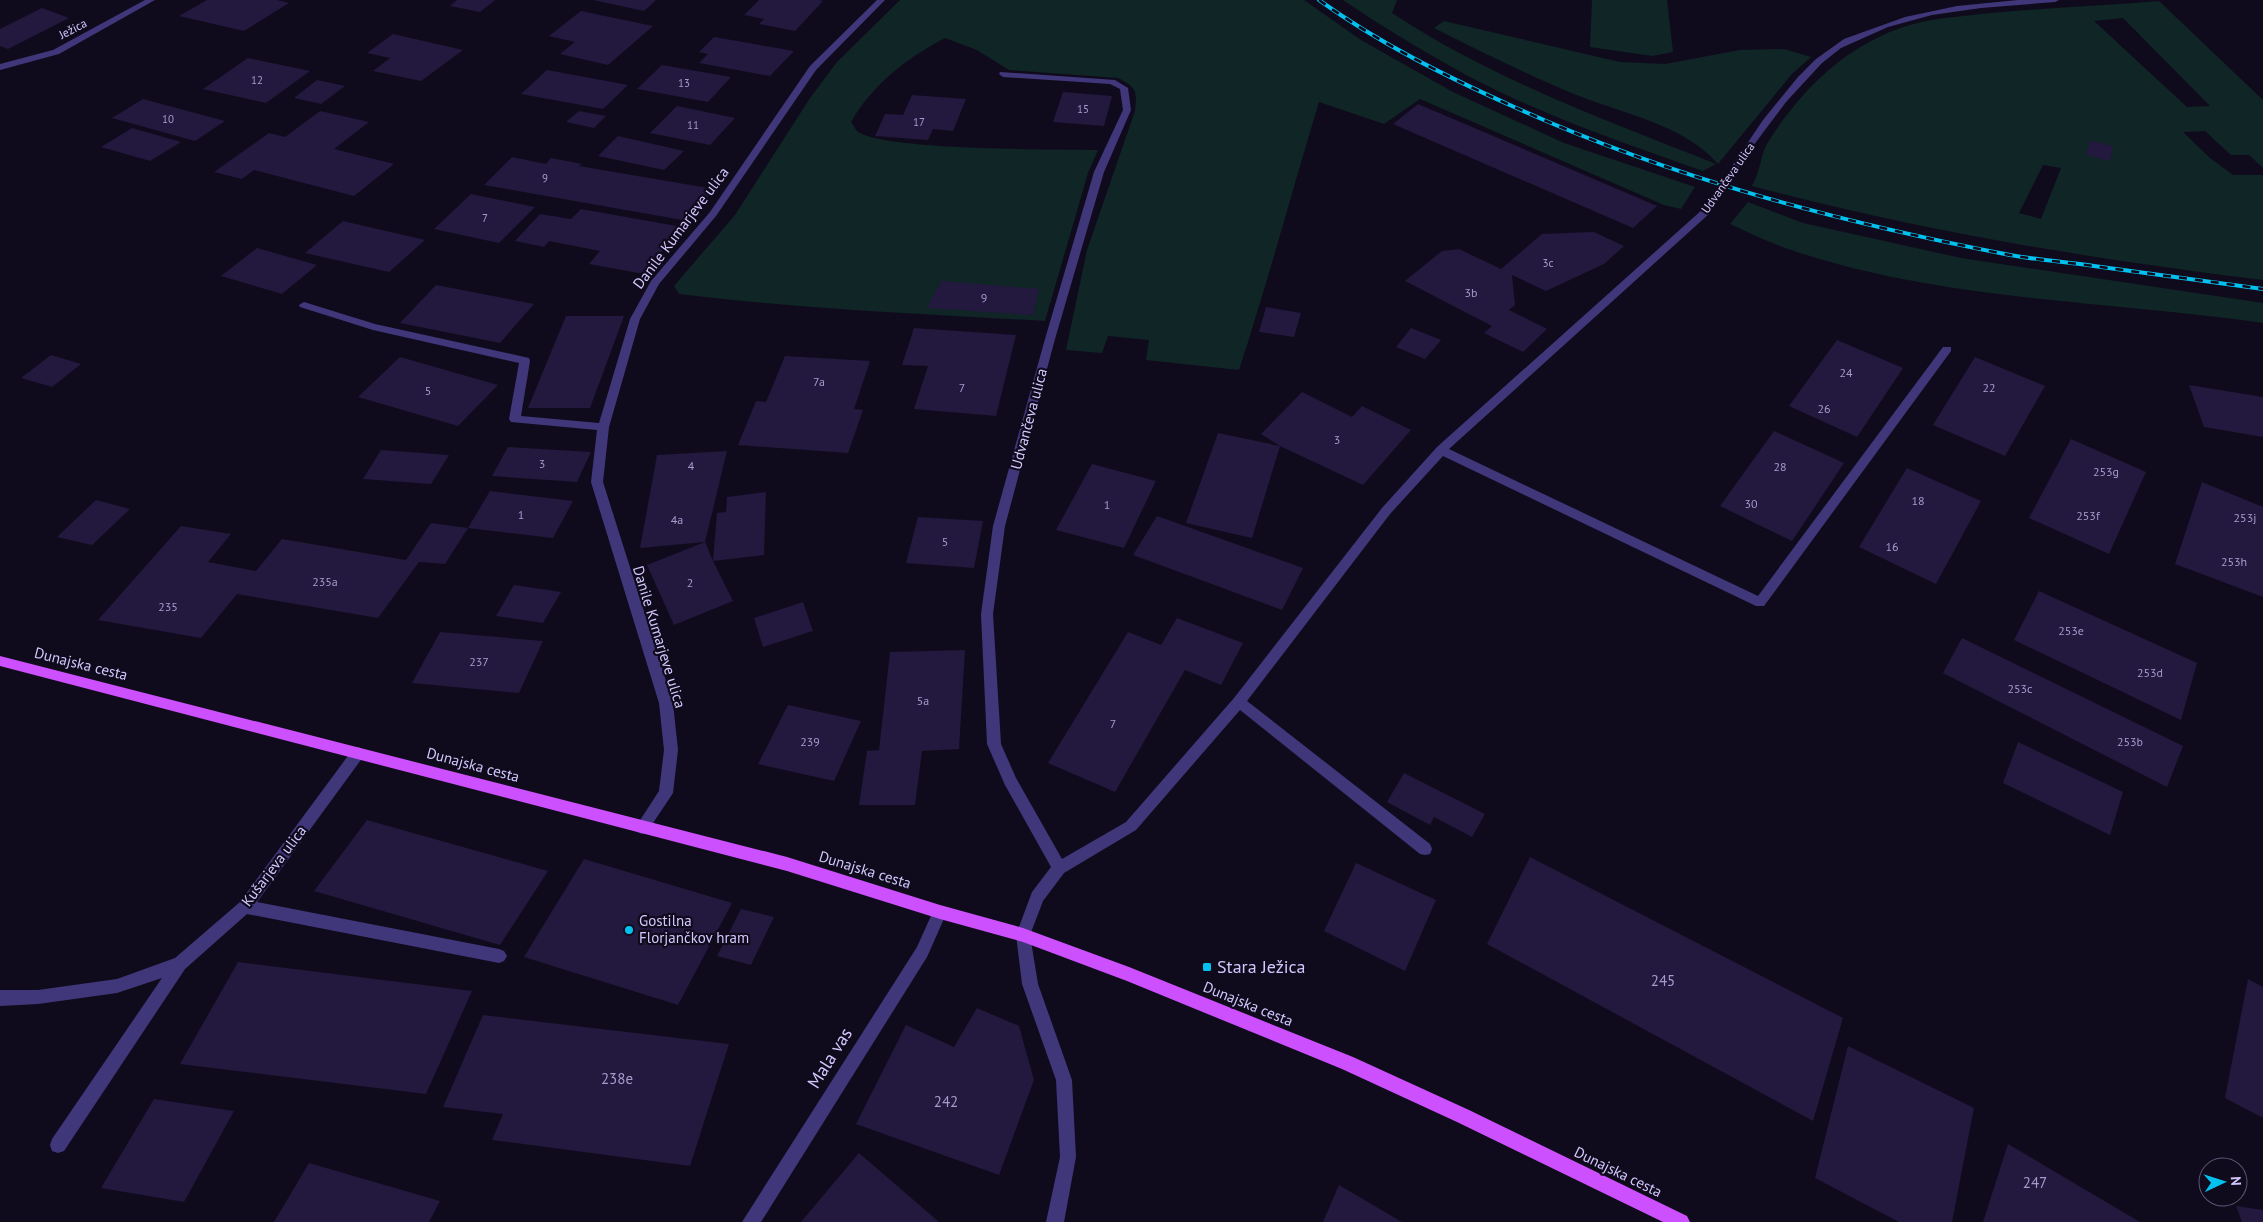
<svg xmlns="http://www.w3.org/2000/svg" width="2263" height="1222" font-family="'PT Sans',sans-serif">
<rect width="100%" height="100%" fill="#100b1c"/>
<g fill="#0f2526" fill-rule="evenodd">
<path d="M900 0H1304L1361 40 1453 92 1564 143 1695 187 1681 209 1664 205 1420 99 1384 124 1319 102C1292 191 1268 281 1239 370L1146 360 1149 340 1108 336 1102 353 1066 350 1087 250 1135 111C1137 90 1137 88 1118 78L1009 70 977 50 945 38C907 58 873 84 851 122 853 124 855 129 857 131 882 151 1057 149 1098 150L1088 173 1045 321C923 314 800 309 679 294L674 286 735 215 810 98 837 62Z"/>
<path d="M1343 0H1397L1392 13C1492 79 1605 120 1716 164L1703 171C1626 144 1542 115 1470 77 1426 53 1384 28 1343 0Z"/>
<path d="M1592 0H1667L1673 52 1652 56 1590 47Z"/>
<path d="M2159 1 2263 100V168L2249 155H2231L2205 131 2183 132 2210 158 2233 175H2263V280C2091 259 1920 231 1752 186 1760 172 1761 154 1767 144 1800 90 1848 43 1910 25 1933 18 1957 17 1981 14 2040 8 2099 6 2159 1ZM2123 18 2210 106 2187 107 2094 21ZM2043 165 2061 168 2041 219 2019 213Z"/>
<path d="M1444 21 1620 62 1665 64 1740 50 1784 49 1811 57 1792 74 1718 164C1684 125 1625 114 1579 96 1529 76 1482 52 1434 28Z"/>
<path d="M1748 202 1803 223 1961 258 2263 303V323C2108 301 1947 301 1797 252 1774 245 1752 234 1730 224Z"/>
</g>
<g fill="#23183d">
<path d="M207 0H277L289 3 244 31 179 16Z"/>
<path d="M457 0H495L480 12 450 6Z"/>
<path d="M593 0H656L644 11Z"/>
<path d="M759 0H819L823 1 795 31 759 24 764 19 744 15Z"/>
<path d="M42 8 69 18 8 49 0 46V29Z"/>
<path d="M581 11 653 26 608 65 560 54 575 42 549 36Z"/>
<path d="M393 34 463 50 421 81 373 71 390 58 367 53Z"/>
<path d="M714 37 794 51 770 76 699 63 708 54 699 52Z"/>
<path d="M248 58 310 71 266 103 203 89Z"/>
<path d="M662 65 731 77 708 102 637 89Z"/>
<path d="M547 70 628 85 603 109 521 94Z"/>
<path d="M317 80 345 86 321 104 294 98Z"/>
<path d="M1063 92 1112 96 1104 126 1053 122Z"/>
<path d="M912 95 966 99 953 131 933 129 928 140 875 136 885 114 903 115Z"/>
<path d="M143 99 225 121 195 141 112 118Z"/>
<path d="M1418 104 1657 206 1633 228 1393 124Z"/>
<path d="M677 106 735 118 710 145 650 133Z"/>
<path d="M320 111 369 122 334 149 394 164 354 196 254 170 242 179 214 172 269 133 285 137Z"/>
<path d="M579 111 606 116 594 128 566 122Z"/>
<path d="M132 128 181 142 150 161 101 147Z"/>
<path d="M618 136 684 151 664 170 598 156Z"/>
<path d="M2090 140 2113 146 2110 161 2086 155Z"/>
<path d="M512 157 546 164 551 158 582 164 579 166 714 189 688 221 484 185Z"/>
<path d="M471 194 535 207 499 243 434 229Z"/>
<path d="M581 209 682 227 644 274 589 264 600 251 549 241 544 247 515 241 540 214 571 219Z"/>
<path d="M343 221 425 240 389 272 305 253Z"/>
<path d="M1594 232 1624 246 1604 264 1546 291 1512 275 1515 305 1509 310 1547 329 1523 352 1484 333 1492 326 1405 281 1442 251 1459 249 1501 269 1542 234Z"/>
<path d="M257 248 317 265 282 294 221 276Z"/>
<path d="M941 281 1039 289 1033 315 927 308Z"/>
<path d="M436 285 534 304 500 343 400 323Z"/>
<path d="M1266 307 1301 313 1294 337 1259 332Z"/>
<path d="M566 316H624L590 408H528Z"/>
<path d="M914 328 1016 335 996 416 914 409 928 366 902 365Z"/>
<path d="M1411 328 1441 340 1425 359 1396 347Z"/>
<path d="M1837 340 1903 368 1857 437 1789 406Z"/>
<path d="M51 355 81 364 52 387 21 378Z"/>
<path d="M785 356 870 361 854 409 863 410 848 453 738 445 756 401 766 402Z"/>
<path d="M400 357 498 385 458 426 358 397Z"/>
<path d="M1975 357 2045 386 2005 456 1933 425Z"/>
<path d="M2189 385 2263 397V437L2204 427Z"/>
<path d="M1302 392 1352 417 1362 406 1411 430 1363 485 1280 446 1252 538 1186 523 1218 433 1280 446 1261 434Z"/>
<path d="M1774 431 1844 463 1792 541 1720 506Z"/>
<path d="M2071 439 2146 472 2109 554 2029 518Z"/>
<path d="M508 447 591 452 577 482 492 476Z"/>
<path d="M381 450 449 455 431 484 363 479Z"/>
<path d="M727 451 705 542 713 561 717 513 726 512 727 497 766 492 764 555 713 561 733 601 674 625 647 565 705 542 640 548 657 455Z"/>
<path d="M1092 464 1156 481 1124 548 1056 530Z"/>
<path d="M1907 468 1981 501 1936 584 1859 547Z"/>
<path d="M2202 482 2263 507V597L2175 564Z"/>
<path d="M490 491 573 501 553 538 468 528Z"/>
<path d="M96 500 130 509 92 545 57 537Z"/>
<path d="M1157 516 1303 568 1282 610 1133 555Z"/>
<path d="M918 517 983 521 974 568 906 563Z"/>
<path d="M431 523 468 528 445 564 419 562 378 618 237 594 201 638 98 620 181 526 231 534 208 562 256 571 282 539 406 560Z"/>
<path d="M514 585 561 592 543 623 496 616Z"/>
<path d="M2039 591 2197 663 2181 720 2014 640Z"/>
<path d="M803 602 813 631 763 647 754 618Z"/>
<path d="M1177 618 1243 643 1221 685 1185 670 1115 792 1048 763 1128 632 1161 645Z"/>
<path d="M440 632 543 641 519 693 412 683Z"/>
<path d="M1962 638 2183 746 2167 787 1943 673Z"/>
<path d="M965 650 959 749 922 751 915 805H859L867 751 879 750 890 652Z"/>
<path d="M788 705 861 721 834 781 758 764Z"/>
<path d="M2018 742 2123 792 2110 835 2003 783Z"/>
<path d="M1404 773 1485 814 1472 837 1434 817 1430 825 1387 802Z"/>
<path d="M367 820 548 871 500 945 314 891Z"/>
<path d="M1530 857 1843 1018 1813 1121 1487 944Z"/>
<path d="M584 859 732 903 678 1005 524 957Z"/>
<path d="M1356 863 1436 900 1405 971 1324 931Z"/>
<path d="M741 909 774 917 751 965 717 956Z"/>
<path d="M238 962 472 991 426 1094 180 1064Z"/>
<path d="M2248 979 2263 987V1118L2225 1098Z"/>
<path d="M977 1008 1019 1026 1034 1080 999 1175 856 1124 906 1025 954 1047Z"/>
<path d="M483 1015 729 1044 690 1166 492 1140 503 1114 443 1107Z"/>
<path d="M1848 1046 1974 1108 1952 1222H1899L1815 1178Z"/>
<path d="M154 1099 234 1111 184 1202 101 1188Z"/>
<path d="M2008 1144 2140 1222H1983Z"/>
<path d="M859 1153 939 1222H801Z"/>
<path d="M309 1163 440 1201 429 1222H274Z"/>
<path d="M1339 1185 1402 1222H1323Z"/>
<path d="M2236 1206 2263 1210V1222H2242Z"/>
</g>
<g fill="none" stroke-linecap="round" stroke-linejoin="round">
<g fill="#40377b" fill-rule="evenodd">
<path d="M145 0H155L59 54 0 70V64L53 50Z"/>
<path d="M877 0H885L816 70 716 216 659 284 640 319 609 427 603 482 673 703 678 750 673 793 647 832 642 834 637 832 635 828 659 791 664 750 659 703 591 482 597 430 511 422 509 419 519 363 373 330 300 307 299 305 304 302 375 324 529 358 530 361 521 416 599 423 630 319 651 281 710 212 810 66Z"/>
<path d="M2018 0H2059L2055 2 1981 8 1932 15 1888 27 1841 48 1822 63 1786 102 1753 146 1710 213 1449 449 1758 596 1943 347H1951V351L1764 606H1756L1443 456 1390 514 1247 701 1430 844 1432 849 1430 854 1425 855 1420 854 1240 710 1136 830 1064 873 1043 901 1030 935 1038 984 1072 1080 1076 1157 1064 1222H1046L1060 1157 1056 1080 1022 984 1016 935 1032 892 1051 867 1005 785 987 744 981 614 993 526 1045 339 1094 172 1123 110 1120 89 1110 84 1003 77 999 74 1000 72 1115 80 1128 88 1131 110 1104 172 1055 339 1005 526 993 614 1001 744 1016 778 1062 859 1126 822 1234 698 1382 508 1437 447 1703 209 1763 120 1798 77 1816 59 1844 39 1905 17 1957 6Z"/>
<path d="M358 747 363 749 365 753 363 757 257 902 499 949 504 951 507 956 504 961 499 963 247 914 185 969 64 1151 58 1153 52 1151 50 1145 52 1139 162 978 117 993 38 1004 0 1006V990H38L117 979 175 958 240 902 353 749Z"/>
<path d="M940 905 945 907 947 912 927 957 761 1222H742L917 947 935 907Z"/>
</g>
<path fill="#cc50fd" fill-rule="evenodd" d="M0 656 787 857 940 905 1023 928 1129 967 1353 1057 1469 1110 1687 1216 1690 1222H1663L1457 1122 1342 1069 1127 981 1023 942 940 919 787 871 0 666Z"/>
<g stroke="#03c1ef" stroke-width="4">
<path id="rail" d="M1319 0C1379 43 1445 76 1512 106 1671 178 1839 222 2010 255 2038 260 2066 262 2094 266 2150 274 2207 281 2263 289"/>
</g>
<use href="#rail" stroke="#100b1c" stroke-width="2.5" stroke-dasharray="8" stroke-linecap="butt"/>
</g>
<g fill="#03c1ef" stroke="#100b1c" stroke-width="2">
<circle cx="629" cy="930" r="5"/>
<rect x="1202" y="962" width="10" height="10" rx="2.5"/>
</g>
<g text-anchor="middle" stroke-width="4.5" stroke-linejoin="round" paint-order="stroke">
<g font-size="11" fill="#a79bce">
<text x="257" y="84">12</text>
<text x="684" y="87">13</text>
<text x="1083" y="113">15</text>
<text x="168" y="123">10</text>
<text x="919" y="126">17</text>
<text x="693" y="129">11</text>
<text x="545" y="182">9</text>
<text x="485" y="222">7</text>
<text x="1548" y="267">3c</text>
</g>
<g font-size="12" fill="#d3c7fe" stroke="#100b1c">
<text transform="translate(73 29) rotate(-27)" y="4">Ježica</text>
<text transform="translate(1728 178) rotate(-55)" y="4">Udvančeva ulica</text>
</g>
<g font-size="12" fill="#a79bce">
<text x="1471" y="297">3b</text>
<text x="984" y="302">9</text>
<text x="1846" y="377">24</text>
<text x="819" y="386">7a</text>
<text x="962" y="392">7</text>
<text x="1989" y="392">22</text>
<text x="428" y="395">5</text>
<text x="1824" y="413">26</text>
<text x="1337" y="444">3</text>
<text x="542" y="468">3</text>
<text x="691" y="470">4</text>
<text x="1780" y="471">28</text>
<text x="2106" y="476">253g</text>
<text x="1918" y="505">18</text>
<text x="1751" y="508">30</text>
<text x="1107" y="509">1</text>
<text x="521" y="519">1</text>
<text x="2088" y="520">253f</text>
<text x="2245" y="522">253j</text>
<text x="677" y="524">4a</text>
<text x="945" y="546">5</text>
<text x="1892" y="551">16</text>
<text x="2234" y="566">253h</text>
<text x="325" y="586">235a</text>
<text x="690" y="587">2</text>
<text x="168" y="611">235</text>
<text x="2071" y="635">253e</text>
<text x="479" y="666">237</text>
<text x="2150" y="677">253d</text>
<text x="2020" y="693">253c</text>
<text x="923" y="705">5a</text>
<text x="1113" y="728">7</text>
<text x="810" y="746">239</text>
<text x="2130" y="746">253b</text>
</g>
<g font-size="15" fill="#d3c7fe" stroke="#100b1c">
<text transform="translate(681 228) rotate(-53)" y="5">Danile Kumarjeve ulica</text>
<text transform="translate(1029 419) rotate(-75)" y="5">Udvančeva ulica</text>
<text transform="translate(659 637) rotate(73)" y="5">Danile Kumarjeve ulica</text>
<text transform="translate(81 664) rotate(14)" y="5">Dunajska cesta</text>
<text transform="translate(473 765) rotate(15)" y="5">Dunajska cesta</text>
<text transform="translate(274 866) rotate(-53)" y="5">Kušarjeva ulica</text>
<text transform="translate(865 870) rotate(17)" y="5">Dunajska cesta</text>
<text transform="translate(1248 1004) rotate(22)" y="5">Dunajska cesta</text>
<text transform="translate(1618 1172) rotate(26)" y="5">Dunajska cesta</text>
</g>
<g font-size="15" fill="#d3c7fe" stroke="#100b1c" text-anchor="start">
<text x="639" y="926">Gostilna<tspan x="639" dy="17">Florjančkov hram</tspan></text>
</g>
<g font-size="15" fill="#a79bce">
<text x="1663" y="986">245</text>
<text x="617" y="1084">238e</text>
<text x="946" y="1107">242</text>
<text x="2035" y="1188">247</text>
</g>
<g font-size="18" fill="#d3c7fe" stroke="#100b1c" text-anchor="start">
<text x="1217" y="973">Stara Ježica</text>
</g>
<g font-size="18" fill="#d3c7fe" stroke="#100b1c">
<text transform="translate(830 1058) rotate(-58)" y="6">Mala vas</text>
</g>
</g>
<g transform="translate(2223 1182) rotate(86)"><circle r="24" fill="#100b1c" stroke="#5e5676"/>
<path d="M0-4L9 19L0 12L-9 19Z" fill="#03c1ef"/>
<text y="-8" font-size="14" font-weight="bold" text-anchor="middle" fill="#d3c7fe">N</text>
</g>
</svg>
